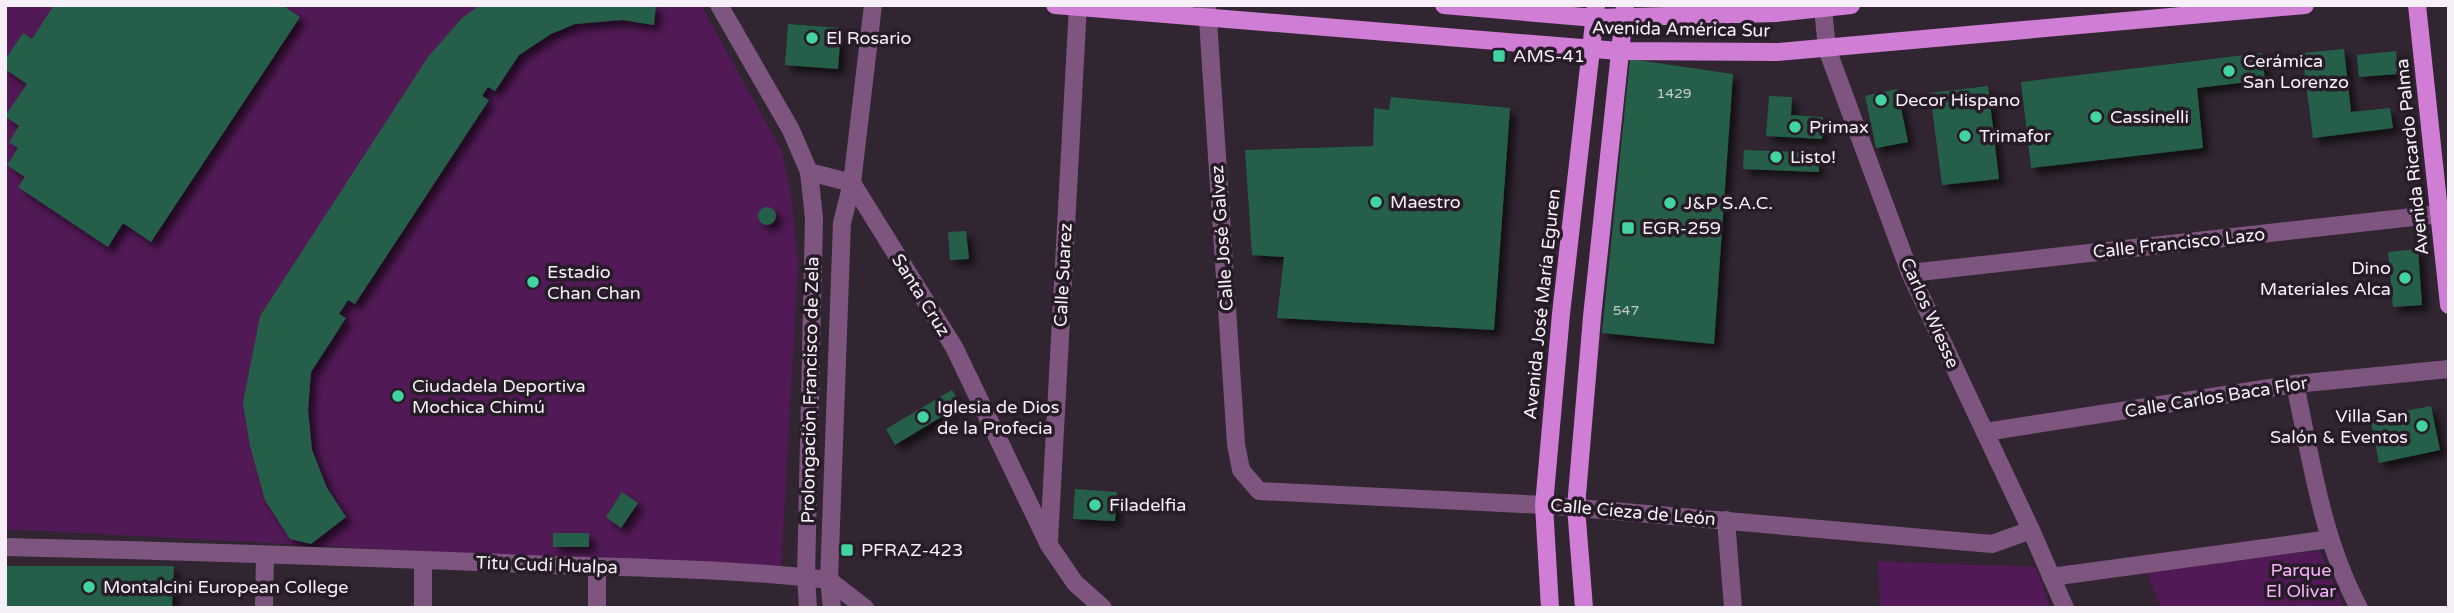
<svg xmlns="http://www.w3.org/2000/svg" width="2454" height="613" font-family="'Varela Round',sans-serif">
<defs>
<filter id="shadow"><feDropShadow dx="6" dy="6" stdDeviation="3.5" flood-color="#0009"/></filter>
</defs>
<rect width="100%" height="100%" fill="#302531"/>
<g fill="#511955">
<path d="M5 5H701L782 151 790 188 798 264 781 570 5 529Z"/>
<path d="M2320 551 2344 608H2161L2144 565Z"/>
<path d="M1878 561 2036 567 2050 608H1880Z"/>
</g>
<g fill="#255f49" filter="url(#shadow)">
<path d="M54 5H282L300 17 151 242 123 223 108 247 18 187 25 177 7 165 18 148 9 142 19 126 5 116 27 84 5 69V60L23 33 32 39Z"/>
<path d="M480 5H656L654 25 622 20 575 24 551 34 519 55 495 91 488 87 482 96 489 100 355 304 348 300 339 314 346 318 311 372 308 410 312 450 327 488 346 517 311 544 290 539 265 500 250 446 243 403 260 316 428 57 462 18Z"/>
<path d="M788 24 841 28 838 69 785 65Z"/>
<path d="M2344 49 2351 112 2390 108 2393 128 2313 138 2302 53Z"/>
<path d="M2396 51 2398 74 2359 77 2357 55Z"/>
<path d="M2262 53 2265 80 2197 88 2203 148 2031 168 2021 82Z"/>
<path d="M1630 59 1733 74 1714 344 1602 333Z"/>
<path d="M1988 86 1999 179 1942 185 1930 93Z"/>
<path d="M1897 89 1908 142 1876 148 1865 96Z"/>
<path d="M1769 96 1792 97 1791 115 1823 117 1822 139 1766 136Z"/>
<path d="M1391 97 1510 108 1494 330 1277 318 1284 257 1252 255 1245 150 1373 146 1374 108 1389 110Z"/>
<path d="M1744 150 1799 152 1819 163V172L1743 169Z"/>
<circle cx="767" cy="216" r="9"/>
<path d="M966 231 969 259 950 260 948 232Z"/>
<path d="M2418 249 2422 305 2393 307 2388 252Z"/>
<path d="M952 390 961 405 895 445 886 429Z"/>
<path d="M2431 406 2440 450 2379 463 2370 418Z"/>
<path d="M1075 489 1117 492 1115 521 1073 519Z"/>
<path d="M622 492 638 503 621 528 606 517Z"/>
<rect x="553" y="533" width="36" height="14"/>
<path d="M5 566H174L172 608H5Z"/>
</g>
<g fill="none" stroke-linecap="round" stroke-linejoin="round">
<g stroke="#7d557f" stroke-width="18">
<path d="M719 5 791 130 809 172 814 218 806 577 808 608"/>
<path d="M1207 5 1236 444 1241 470 1259 491 1544 505 1992 544 2031 530"/>
<path d="M1823 8 1827 49 1910 273 2031 530 2065 608"/>
<path d="M809 172 852 183 954 347 1049 545 1075 583 1103 608"/>
<path d="M1910 273 2449 213"/>
<path d="M2295 384C2311 459 2322 539 2359 608"/>
<path d="M1985 432 2295 384 2449 369"/>
<path d="M1726 520 1733 608"/>
<path d="M1049 541 1078 5"/>
<path d="M5 547C180 551 354 557 528 564 628 568 729 568 829 580"/>
<path d="M423 560V608"/>
<path d="M597 567V608"/>
<path d="M2051 577 2330 539"/>
<path d="M829 580 865 608"/>
<path d="M264 608 265 555"/>
<path d="M832 608 829 580 842 223 852 183 873 5"/>
</g>
<g stroke="#d07ed5" stroke-width="18">
<path d="M1055 5 1619 51 1777 52 2305 5"/>
<path d="M1444 5 1595 18 1776 13 1851 5"/>
<path d="M2417 5 2449 305"/>
<path d="M1550 608 1544 505 1561 314 1596 5"/>
<path d="M1584 608 1576 507 1592 317 1625 5"/>
</g>
</g>
<g fill="#42d4a0" stroke="#261b27" stroke-width="2.5">
<circle cx="812" cy="38" r="7"/>
<rect x="1492" y="49" width="14" height="14" rx="3.5"/>
<circle cx="2229" cy="71" r="7"/>
<circle cx="1881" cy="100" r="7"/>
<circle cx="2096" cy="117" r="7"/>
<circle cx="1795" cy="127" r="7"/>
<circle cx="1965" cy="136" r="7"/>
<circle cx="1776" cy="157" r="7"/>
<circle cx="1376" cy="202" r="7"/>
<circle cx="1670" cy="203" r="7"/>
<rect x="1621" y="221" width="14" height="14" rx="3.5"/>
<circle cx="2405" cy="278" r="7"/>
<circle cx="533" cy="282" r="7"/>
<circle cx="398" cy="396" r="7"/>
<circle cx="923" cy="417" r="7"/>
<circle cx="2422" cy="426" r="7"/>
<circle cx="1095" cy="505" r="7"/>
<rect x="840" y="543" width="14" height="14" rx="3.5"/>
<circle cx="89" cy="587" r="7"/>
</g>
<g text-anchor="middle" stroke-width="7" stroke-linejoin="round" paint-order="stroke">
<g font-size="14" fill="#c2cbcc">
<text x="1674" y="98">1429</text>
<text x="1626" y="315">547</text>
</g>
<g font-size="18" fill="#f6eff7" stroke="#261b27">
<text transform="translate(1681 29) rotate(1)" y="6">Avenida América Sur</text>
<text transform="translate(2412 157) rotate(-96)" y="6">Avenida Ricardo Palma</text>
<text transform="translate(1222 238) rotate(-94)" y="6">Calle José Galvez</text>
<text transform="translate(2179 243) rotate(-6)" y="6">Calle Francisco Lazo</text>
<text transform="translate(1063 275) rotate(-87)" y="6">Calle Suarez</text>
<text transform="translate(921 295) rotate(58)" y="6">Santa Cruz</text>
<text transform="translate(1542 304) rotate(-84)" y="6">Avenida José María Eguren</text>
<text transform="translate(1930 313) rotate(66)" y="6">Carlos Wiesse</text>
<text transform="translate(810 390) rotate(-89)" y="6">Prolongación Francisco de Zela</text>
<text transform="translate(2216 397) rotate(-9)" y="6">Calle Carlos Baca Flor</text>
<text transform="translate(1633 512) rotate(5)" y="6">Calle Cieza de León</text>
<text transform="translate(547 565) rotate(2)" y="6">Titu Cudi Hualpa</text>
</g>
<g font-size="18" fill="#f6eff7" stroke="#261b27" text-anchor="start">
<text x="826" y="44">El Rosario</text>
<text x="1513" y="62">AMS-41</text>
<text x="2243" y="67">Cerámica<tspan x="2243" dy="21">San Lorenzo</tspan></text>
<text x="1895" y="106">Decor Hispano</text>
<text x="2110" y="123">Cassinelli</text>
<text x="1809" y="133">Primax</text>
<text x="1979" y="142">Trimafor</text>
<text x="1790" y="163">Listo!</text>
<text x="1390" y="208">Maestro</text>
<text x="1684" y="209">J&amp;P S.A.C.</text>
<text x="1642" y="234">EGR-259</text>
<text x="2391" y="274" text-anchor="end">Dino<tspan x="2391" dy="21">Materiales Alca</tspan></text>
<text x="547" y="278">Estadio<tspan x="547" dy="21">Chan Chan</tspan></text>
<text x="412" y="392">Ciudadela Deportiva<tspan x="412" dy="21">Mochica Chimú</tspan></text>
<text x="937" y="413">Iglesia de Dios<tspan x="937" dy="21">de la Profecia</tspan></text>
<text x="2408" y="422" text-anchor="end">Villa San<tspan x="2408" dy="21">Salón &amp; Eventos</tspan></text>
<text x="1109" y="511">Filadelfia</text>
<text x="861" y="556">PFRAZ-423</text>
<text x="103" y="593">Montalcini European College</text>
</g>
<g font-size="18" fill="#f7b4fa" stroke="#261b27">
<text x="2301" y="576">Parque<tspan x="2301" dy="21">El Olivar</tspan></text>
</g>
</g>
<rect width="2454" height="613" fill="none" stroke="#f6eff7" stroke-width="14"/>
</svg>
